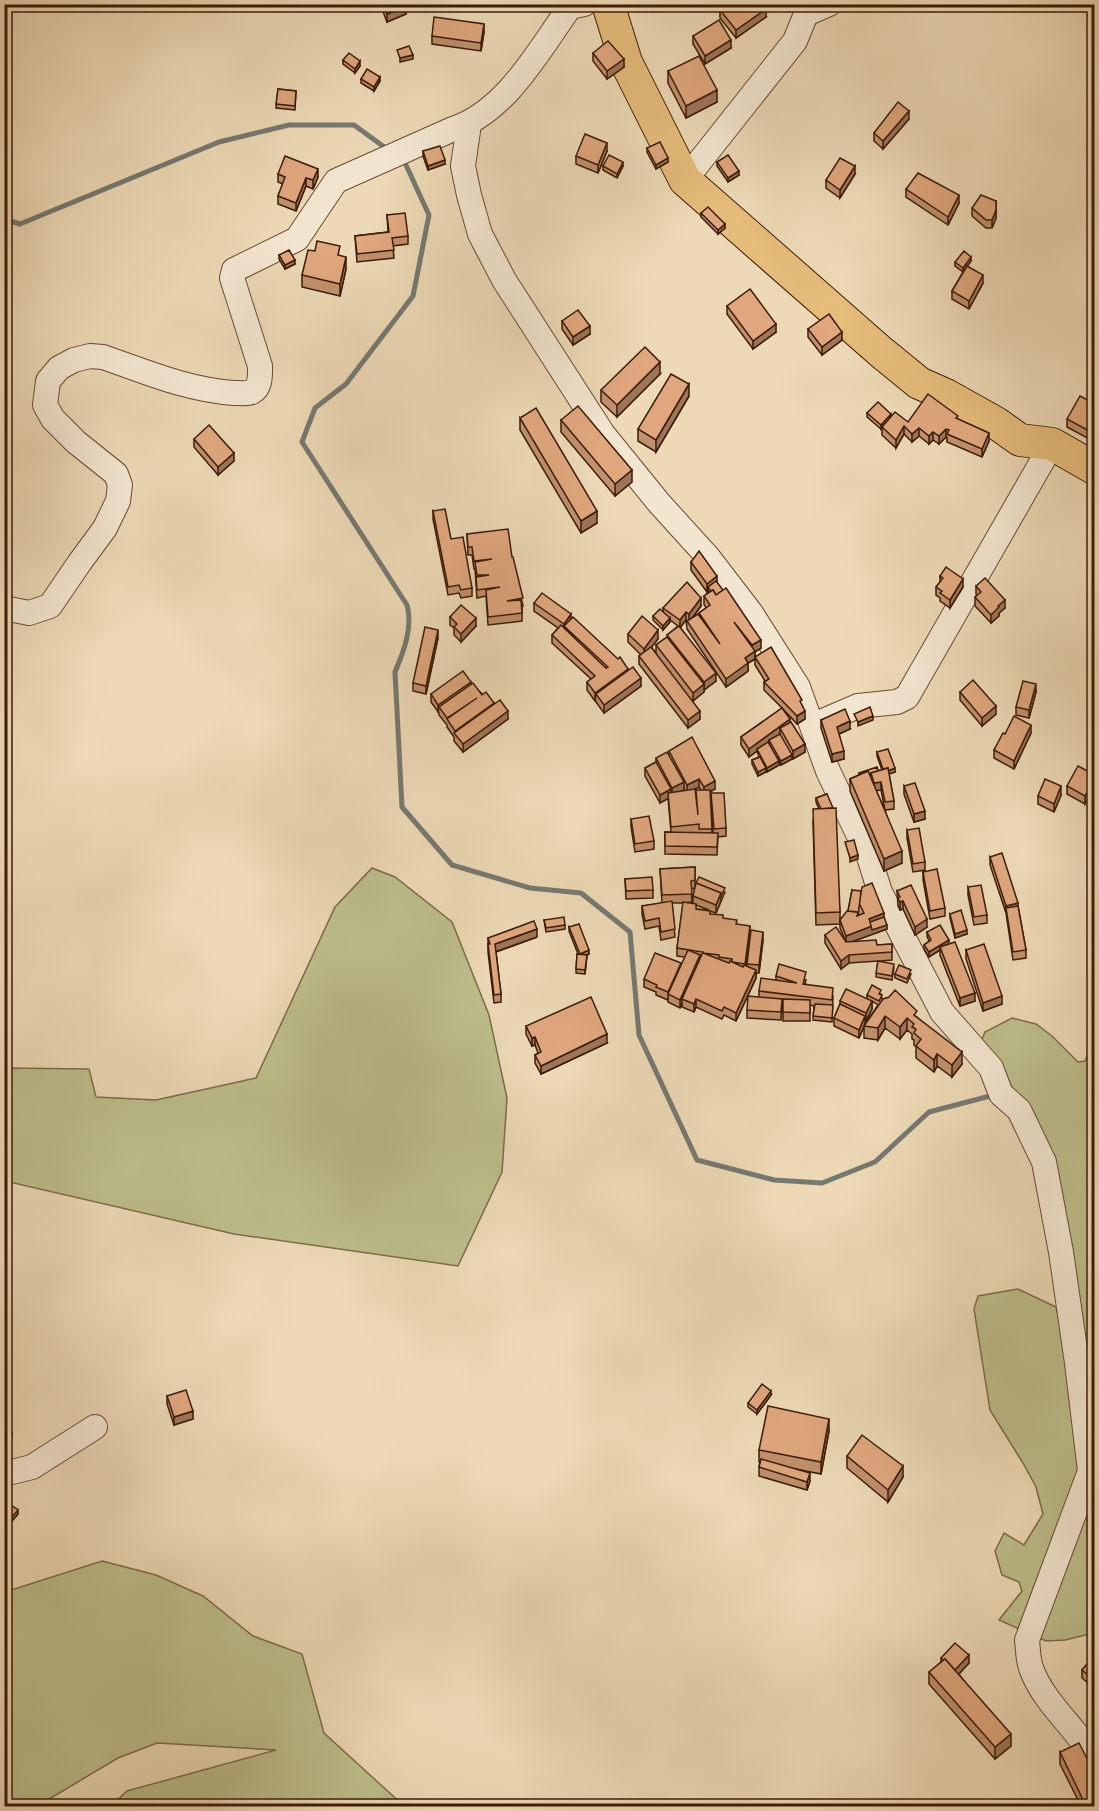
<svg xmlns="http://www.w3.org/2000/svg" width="1099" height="1811" font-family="'Libre Bodoni',serif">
<rect width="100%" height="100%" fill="#edd9b6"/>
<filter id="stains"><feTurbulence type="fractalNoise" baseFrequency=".00333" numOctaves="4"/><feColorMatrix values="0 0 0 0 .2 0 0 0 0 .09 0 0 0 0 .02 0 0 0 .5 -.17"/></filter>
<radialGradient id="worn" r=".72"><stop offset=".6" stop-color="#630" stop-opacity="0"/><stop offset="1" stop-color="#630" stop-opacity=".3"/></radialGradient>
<g fill="#bdbe8b" stroke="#7c6c49" stroke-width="1.5">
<path d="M372 868 395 877 452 922 489 1015 507 1098 502 1172 458 1266 234 1234 5 1181V1068L89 1069 96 1097 156 1100 256 1078 335 907Z"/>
<path d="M1012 1018 1036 1024 1052 1036 1078 1062 1085 1061 1094 1040V1633L1065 1640 1046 1641 999 1620 1022 1591 1019 1582 1002 1575 995 1551 1004 1533 1024 1545 1043 1514 1036 1487 1023 1463 990 1410 974 1309 978 1296 1018 1289 1056 1307 1067 1355 1083 1353 1015 1091 980 1044 985 1032Z"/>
<path d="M102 1561 156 1575 203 1596 253 1636 302 1654 324 1733 404 1806H111L127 1791 276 1750 157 1743 118 1758 44 1802V1806H5V1592Z"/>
</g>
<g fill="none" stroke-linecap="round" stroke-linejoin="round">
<g stroke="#767971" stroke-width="5">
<path d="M406 165 429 215 413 296 346 384 315 408 302 442 407 605C413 627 404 651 395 672L402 807 452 865 530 888 581 893 630 932 639 1035 697 1160 774 1180 822 1183 875 1162 929 1112 994 1095"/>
<path d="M4 219 20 224 219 142 289 125H354L387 149"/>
</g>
<g stroke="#684a33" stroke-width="26">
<g id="minor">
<path d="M469 124 463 166 469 195 480 234 504 280 603 434 659 503 708 557 751 613 798 687 828 771 869 857 880 892 942 1012 991 1068 1001 1094 1019 1110 1044 1162 1061 1252 1077 1363 1090 1471 1027 1640C1028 1649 1028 1659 1031 1668 1044 1704 1076 1727 1094 1759"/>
<path d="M685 180 795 41 806 14 829 4"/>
<path d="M4 608 29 613 50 606 80 562 105 528 118 501 120 485 116 474 76 442 53 419 45 405 48 381 59 368 74 360 90 356 103 357C146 372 188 390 234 393 239 393 247 394 252 392 261 387 260 375 260 366L232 278 234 270 297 239 336 181 453 129C506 112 539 50 570 7L584 4"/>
<path d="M816 724 858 706 897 702 907 697 1052 444"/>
<path d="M4 1474 32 1467 95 1427"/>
</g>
</g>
<g stroke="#3b1b07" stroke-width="34">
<path id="major" d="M608 4 626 62 685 180 881 352 919 383 946 395 996 423 1020 440 1052 444 1094 468"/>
</g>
<use href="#minor" stroke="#f3e6d0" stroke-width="24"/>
<use href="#major" stroke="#e6bc7b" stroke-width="32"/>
</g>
<g fill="#c1906c" stroke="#3b1b07" stroke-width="1.5" fill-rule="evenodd">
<path d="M380 4H405L406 14 387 22Z"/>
<path d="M647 4H665L652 12Z"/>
<path d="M720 10 766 17 736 38 720 18Z"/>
<path d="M484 32 481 51 432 44V36Z"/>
<path d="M693 36 731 48 705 64 693 44Z"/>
<path d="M593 53 624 67 607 79 593 61Z"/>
<path d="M343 60 360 66 355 73 343 64Z"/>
<path d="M668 71 717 102 686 118 668 83Z"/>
<path d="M361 79 380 81 374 91 361 83Z"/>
<path d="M278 89 296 91 295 110 276 108Z"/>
<path d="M909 119 883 149 874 141V133Z"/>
<path d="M647 148 668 162 656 169 647 152Z"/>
<path d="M423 151 445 164 428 170 423 156Z"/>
<path d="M607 151 598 173 576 164V156Z"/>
<path d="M717 162 739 175 728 182 717 166Z"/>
<path d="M603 166H623L617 178 603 170Z"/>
<path d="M278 174 318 177 313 189 306 186 296 211 278 204V196L283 184 278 182Z"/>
<path d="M855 174 840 198 826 188V180Z"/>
<path d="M906 189 959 203 948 225 906 197Z"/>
<path d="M996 201V218L992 228H986L972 216V208Z"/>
<path d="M701 213 725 228 718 234 701 217Z"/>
<path d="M387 215 408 236V244L393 246 394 258 357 262 355 236 388 232Z"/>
<path d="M279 255 295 264 285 269 279 259Z"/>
<path d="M340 256 346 269 340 296 302 287V275Z"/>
<path d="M971 261 967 266 983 283 969 309 952 299V291L963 272 955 266V262Z"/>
<path d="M727 306 776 332 753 349 727 314Z"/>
<path d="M562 321 590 334 573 345 562 329Z"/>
<path d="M808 329 842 340 822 355 808 337Z"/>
<path d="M660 374 617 417 601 402V390Z"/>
<path d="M689 396 656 452 638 441V429Z"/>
<path d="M1095 404V433L1091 440 1067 427V419Z"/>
<path d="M867 413 891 417 908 422 958 419 989 441 982 457 947 442V437H946L939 444 933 440 929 444 919 436 912 442 904 434 896 448 882 435V428L881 429 867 417Z"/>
<path d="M520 418 597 523 581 533 520 430Z"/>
<path d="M561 420 632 482 615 496 561 432Z"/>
<path d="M194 439 234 461 218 475 194 447Z"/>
<path d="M433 511 451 539 472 588V596L461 598 459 593 448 595 433 519Z"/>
<path d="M467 534 512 557 523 606H522V621L488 625 486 596 477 598 475 569H474L472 555H468Z"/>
<path d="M691 562 717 583 761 648 755 652V659L748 663V671L726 687 687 629 686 620 680 627 716 681 704 690V689V692L693 701 700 719 688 728 639 664V656L641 655 628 642V634L658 639 651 647 656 653V645L667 637V635L678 626 670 620V622L663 630 653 620V616L663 613V608L701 606 693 617 699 615V613L706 608 704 604V596L709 592 708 591 707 592 691 570Z"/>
<path d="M940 576 963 587 950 608 940 601V598L936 595V587L940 582Z"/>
<path d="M976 586 1005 608 999 613V616L991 623 975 606V597L977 596 976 594Z"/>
<path d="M534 603 571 618 628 670 641 686 604 713 596 702V701H595L587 690V682L591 679 552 643V635L558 628 534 611Z"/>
<path d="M450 617 476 626 461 642 454 635V628L450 625Z"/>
<path d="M438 638 426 694 413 691V683Z"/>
<path d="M755 657 802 705 805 719 797 724 782 708 805 752 793 759 792 756V759L781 765 779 762V765L767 772 766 770V772L758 776 752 764V760L759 757 757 751 749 757 741 745V737L782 708 764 690V682L765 681 755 665Z"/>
<path d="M471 684 494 704 508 719 463 752 454 741V737L447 727V725L439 715V713L431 702V694Z"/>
<path d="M960 692 996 714 982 726 960 700Z"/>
<path d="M1036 692 1029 718 1016 715V707Z"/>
<path d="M821 720 850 729 839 734 844 759 832 762 821 728Z"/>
<path d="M1031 733 1014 769 994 758V750L1005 734Z"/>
<path d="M669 751 715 789 710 792 712 833H713L711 793 726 828V836L718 837 717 855 665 854V832H671L668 798 660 803 645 776V768L656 762V758L669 754ZM699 787 701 790 697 803 695 789Z"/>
<path d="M877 752 895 772 889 774 894 801V809L885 810 902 863 884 871 850 791V779L859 775V773L882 770 877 756ZM876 790H881L885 810Z"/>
<path d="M1095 775V787L1085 804 1067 794V786Z"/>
<path d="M904 786 925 819 914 822 904 794Z"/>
<path d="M827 794 840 912V924L816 925 813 821 819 809 816 802V798Z"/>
<path d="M1061 795 1054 812 1038 804V796Z"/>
<path d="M631 819 654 841V849L635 852 631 827Z"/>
<path d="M907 830 925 862V870L913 872 907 838Z"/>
<path d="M990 857 1018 906 1026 950V958L1013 960 1006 913 990 865Z"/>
<path d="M695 867V888L725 892 716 913 710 911V914L737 924 746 966H747V964L763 940 759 973H756V978L736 1021 724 1015 722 1019 696 1007 694 1012 682 1007V1003L680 1008 668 1002V999V1000L656 995V992L644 987V979L681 966 685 957 677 956V948L683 903H672L675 937 661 940 659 926 645 929 642 914V906L662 903 660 869ZM695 888 693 896V904L685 903 692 902 691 889ZM696 905 709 910 696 909Z"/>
<path d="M923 872 945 908V916L930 919 923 880Z"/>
<path d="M625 879 653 890V898L626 899Z"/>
<path d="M968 887 987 915V923L974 925 968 895Z"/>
<path d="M852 890 884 917 887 929 851 942 877 945 892 944V960L880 961 894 968 892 980 876 977 878 961 849 963 841 969 825 943V935L845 940 840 928V920L848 911Z"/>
<path d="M897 891 927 927 915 935 903 909 900 910 898 906Z"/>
<path d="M950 914 967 934 955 938 950 918Z"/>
<path d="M544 920 565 925V929L546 932Z"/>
<path d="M569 927 589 954 587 955 585 974 576 973 577 954H578L569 931Z"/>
<path d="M927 932 949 944 975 1001 960 1006 940 955V950L929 957 924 949V945L929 941 927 936Z"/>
<path d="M537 937 496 952 501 994V1002L494 1003 488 952V938Z"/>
<path d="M966 950 1002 1004 983 1011 966 959Z"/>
<path d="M895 974H911L907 983 895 978Z"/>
<path d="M776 976 806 980 805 984 833 996 832 1022 813 1020 814 1006 810 1005V1021H783V1002H782L781 1020 747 1018V1010L759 997V991L776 980Z"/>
<path d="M881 994 882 999 917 1017 962 1064 952 1077 937 1066 934 1072 916 1058V1047L914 1045V1040L912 1039V1034L907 1030 900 1039 885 1028 878 1040 864 1038V1026L859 1038 834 1026V1018L840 1004V1001L867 999V995ZM872 1001 878 1005 865 1024V1020L866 1021 872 1009Z"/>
<path d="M526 1026 607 1043 541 1074 535 1063V1055L538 1053 535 1045 532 1046 526 1034Z"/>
<path d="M771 1395 757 1414 748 1407V1403Z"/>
<path d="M167 1396 193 1419 174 1425 167 1404Z"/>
<path d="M829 1431 821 1474 796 1469 810 1481 807 1490 759 1476V1467L760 1462H759V1450Z"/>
<path d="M847 1456 903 1477 888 1502 847 1468Z"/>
<path d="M4 1500 18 1514 12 1521 4 1515Z"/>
<path d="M1095 1655V1689L1082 1678V1670Z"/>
<path d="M941 1658 969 1663 959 1674 1011 1746 995 1759 929 1684V1672L941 1662Z"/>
<path d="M1060 1752 1095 1806H1081L1060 1764Z"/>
</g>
<g fill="#9d7558" stroke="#3b1b07" stroke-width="1.5">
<path d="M652 4H665L652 12Z"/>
<path d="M406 6V14L387 22V14Z"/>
<path d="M766 9V17L736 38V30Z"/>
<path d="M484 24V32L481 51V43Z"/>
<path d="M731 40V48L705 64V56Z"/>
<path d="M413 55V59L400 62V58Z"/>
<path d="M624 59V67L607 79V71Z"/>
<path d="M360 61V66L355 73V69Z"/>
<path d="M380 77V81L374 91V87Z"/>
<path d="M717 90V102L686 118V106Z"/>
<path d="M909 111V119L883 149V141Z"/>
<path d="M607 143V151L598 173V165Z"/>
<path d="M668 158V162L656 169V165Z"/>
<path d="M445 160V164L428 170V166Z"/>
<path d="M623 162V166L617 178V174Z"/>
<path d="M855 166V174L840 198V190Z"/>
<path d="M318 169V177L313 189V180Z"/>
<path d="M739 171V175L728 182V178Z"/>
<path d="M306 178V186L296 211V203Z"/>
<path d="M959 195V203L948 225V217Z"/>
<path d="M996 210V218L992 228V220Z"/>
<path d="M725 224V228L718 234V230Z"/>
<path d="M346 257V269L340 296V284Z"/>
<path d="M971 257V261L963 272V268Z"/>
<path d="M295 260V264L285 269V265Z"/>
<path d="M983 275V283L969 309V301Z"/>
<path d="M776 324V332L753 349V341Z"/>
<path d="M590 326V334L573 345V337Z"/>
<path d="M842 332V340L822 355V347Z"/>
<path d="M660 362V374L617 417V405Z"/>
<path d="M689 384V396L656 452V440Z"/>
<path d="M891 414V418L881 429V425Z"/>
<path d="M1095 425V433L1091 440V432Z"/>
<path d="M904 426V434L896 448V440Z"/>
<path d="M919 428V436L912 442V434Z"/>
<path d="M946 429V437L939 444V436Z"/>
<path d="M933 432V440L929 444V436Z"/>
<path d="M989 433V441L982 457V449Z"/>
<path d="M234 453V461L218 475V467Z"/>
<path d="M632 470V482L615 496V484Z"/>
<path d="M597 511V523L581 533V521Z"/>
<path d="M717 576V584L708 587V591L707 592V584Z"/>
<path d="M963 579V587L950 608V600Z"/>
<path d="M701 598V606L689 622V614Z"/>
<path d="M1005 600V608L999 613V616L991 623V615L998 606Z"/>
<path d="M686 612V620L680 628V620Z"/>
<path d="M571 614V622L564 626V624Z"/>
<path d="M476 618V626L461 642V634Z"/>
<path d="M670 618V622L663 630V626Z"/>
<path d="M438 630V638L426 694V686Z"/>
<path d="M658 630V639L644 657V649Z"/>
<path d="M761 640V648L755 652V659L748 663V671L726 687V679L745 658 752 653V645Z"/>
<path d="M628 669V677L596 694 595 701V693Z"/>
<path d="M716 673V681L704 690V682Z"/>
<path d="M641 678V686L604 713V705Z"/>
<path d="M471 682V690L439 707 438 713V705Z"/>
<path d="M704 684V692L693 701V693Z"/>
<path d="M1036 684V692L1029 718V710Z"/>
<path d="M494 703V711L455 734V731Z"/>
<path d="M996 706V714L982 726V718Z"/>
<path d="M508 711V719L463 752V744Z"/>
<path d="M700 711V719L688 728V720Z"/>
<path d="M805 711V719L797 724V716Z"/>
<path d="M873 716V720L858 726V722Z"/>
<path d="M790 719V727L780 728V735L769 740V743L757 749V751L749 757V749Z"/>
<path d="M850 721V729L837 735V727Z"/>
<path d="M1031 725V733L1014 769V761Z"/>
<path d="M805 744V752L793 759V751Z"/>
<path d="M844 751V759L832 762V754Z"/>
<path d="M792 755V759L781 765V761Z"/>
<path d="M779 761V765L767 772V768Z"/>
<path d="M766 768V772L758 776V772Z"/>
<path d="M895 768V772L884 776V772Z"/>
<path d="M699 779V787L687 793V785Z"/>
<path d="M1095 779V787L1085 804V796Z"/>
<path d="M715 781V789L704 795V787Z"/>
<path d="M684 782V790L672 796V788Z"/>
<path d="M881 782V790L874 791V783Z"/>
<path d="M1061 786V795L1054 812V804Z"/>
<path d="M671 789V797L660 803V795Z"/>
<path d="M925 811V819L914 822V814Z"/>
<path d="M902 851V863L884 871V859Z"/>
<path d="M858 855V859L850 862V858Z"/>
<path d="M721 893V901L716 913V905Z"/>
<path d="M903 901V909L900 910V902Z"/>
<path d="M1018 903V911L1006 909V906Z"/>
<path d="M884 913V921L869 923V919Z"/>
<path d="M927 919V927L915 935V927Z"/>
<path d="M887 925V929L846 944V936L872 926Z"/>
<path d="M750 926V934L745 972V964Z"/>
<path d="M537 929V937L495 952V944Z"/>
<path d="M967 930V934L955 938V934Z"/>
<path d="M763 932V940L759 973V965Z"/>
<path d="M949 940V944L940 947V950L929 957V952Z"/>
<path d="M589 950V954L587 955 585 974V970L580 954Z"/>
<path d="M700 955V963L682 999V1003L680 1008V1000Z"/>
<path d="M849 955V963L841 969V961Z"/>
<path d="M681 963V971L668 994V1000V992Z"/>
<path d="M756 970V978L736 1021V1013Z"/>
<path d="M975 993V1001L960 1006V998Z"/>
<path d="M1002 996V1004L983 1011V1003Z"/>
<path d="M696 999V1007L694 1012V1004Z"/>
<path d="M872 1001V1009L866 1021V1013Z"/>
<path d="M865 1016V1024L859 1038V1030Z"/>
<path d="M885 1016V1028L878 1040V1028Z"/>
<path d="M907 1018V1030L900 1039V1027Z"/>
<path d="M607 1034V1043L541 1074V1066Z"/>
<path d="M535 1037V1045L532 1046V1038Z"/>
<path d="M962 1052V1064L952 1077V1065Z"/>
<path d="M937 1054V1066L934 1072V1060Z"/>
<path d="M771 1391V1395L757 1414V1410Z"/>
<path d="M193 1411V1419L174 1425V1417Z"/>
<path d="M829 1419V1431L821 1474V1462Z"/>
<path d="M12 1433V1437L5 1447V1443Z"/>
<path d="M903 1466V1477L888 1502V1490Z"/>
<path d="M810 1473V1481L807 1490V1482Z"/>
<path d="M18 1510V1514L12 1521V1517Z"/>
<path d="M969 1655V1663L955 1678V1670Z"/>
<path d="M1011 1734V1746L995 1759V1747Z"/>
</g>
<g fill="#e0a77e" stroke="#3b1b07" stroke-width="1.5">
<path d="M383 4H405L406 6 387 14Z"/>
<path d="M728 4H763L766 9 736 30 720 10Z"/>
<path d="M434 17 484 24 481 43 432 36Z"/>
<path d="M719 20 731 40 705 56 693 36Z"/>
<path d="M608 41 624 59 607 71 593 53Z"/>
<path d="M409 46 413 55 400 58 397 50Z"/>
<path d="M349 53 360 61 355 69 343 60Z"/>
<path d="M699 56 717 90 686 106 668 71Z"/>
<path d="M367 69 380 77 374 87 361 79Z"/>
<path d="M278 89 296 91 295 106 276 104Z"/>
<path d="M898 102 909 111 883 141 874 133Z"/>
<path d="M585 134 607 143 598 165 576 156Z"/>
<path d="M660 142 668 158 656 165 647 148Z"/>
<path d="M440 146 445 160 428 166 423 151Z"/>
<path d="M609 155 623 162 617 174 603 166Z"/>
<path d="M728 155 739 171 728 178 717 162Z"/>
<path d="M285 156 318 169 313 180 306 178 296 203 278 196 285 177 278 174Z"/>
<path d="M840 158 855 166 840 190 826 180Z"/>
<path d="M918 173 959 195 948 217 906 189Z"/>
<path d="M981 195 996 201V210L992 220H986L972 208Z"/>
<path d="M708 207 725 224 718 230 701 213Z"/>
<path d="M405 213 408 236 392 238 394 250 357 254 355 236 389 232 387 215Z"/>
<path d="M317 241 340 246 338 255 346 257 340 284 302 275 308 250 315 251Z"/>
<path d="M289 250 295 260 285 265 279 255Z"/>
<path d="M964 251 971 257 963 268 955 262Z"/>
<path d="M967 266 983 275 969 301 952 291Z"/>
<path d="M750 289 776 324 753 341 727 306Z"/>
<path d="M578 310 590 326 573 337 562 321Z"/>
<path d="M829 314 842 332 822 347 808 329Z"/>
<path d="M645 347 660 362 617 405 601 390Z"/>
<path d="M671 374 689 384 656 440 638 429Z"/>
<path d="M928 394 958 416 956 418 989 433 982 449 947 434 949 430 946 429 939 436 933 432 929 436 919 428 912 434 904 426 896 440 882 427 895 412 908 422Z"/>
<path d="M1080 396 1095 404V425L1091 432 1067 419Z"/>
<path d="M878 402 891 414 881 425 867 413Z"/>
<path d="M578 406 632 470 615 484 561 420Z"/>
<path d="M536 408 597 511 581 521 520 418Z"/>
<path d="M209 425 234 453 218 467 194 439Z"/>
<path d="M445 509 451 539 463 537 472 588 461 590 459 585 448 587 433 511Z"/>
<path d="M508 529 512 557H513L523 598 507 601 521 600 522 613 488 617 486 590 500 587 477 590 476 577 489 575H477L475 562 492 559 474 561 472 547H468L467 534Z"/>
<path d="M699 551 717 576 707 584 691 562Z"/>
<path d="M946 567 963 579 950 600 940 593 942 591 936 587 943 578 940 576Z"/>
<path d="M985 578 1005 600 998 606 999 607 991 615 975 597 981 592 976 586Z"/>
<path d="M716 581 723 590 716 595 713 590 711 591 708 587Z"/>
<path d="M687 582 701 598 689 614 686 612 680 620 663 608Z"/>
<path d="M726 588 761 640 752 645 734 622 755 651 745 658 748 663 726 679 687 621 698 614 720 644 699 613 710 605 704 596 713 590 716 595Z"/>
<path d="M542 593 571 614 564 624 534 603Z"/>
<path d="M461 605 476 618 461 634 454 627 457 624 450 617Z"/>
<path d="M660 609 670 618 663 626 653 616Z"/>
<path d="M642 616 658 630 644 649 628 634Z"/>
<path d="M573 617 618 659 620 657 628 669 595 693 587 682 595 676 552 635 561 625 606 668 608 667 564 626Z"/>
<path d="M679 626 716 673 704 682 667 635Z"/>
<path d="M425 627 438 630 426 686 413 683Z"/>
<path d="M667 637 704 684 693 693 656 645Z"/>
<path d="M651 647 700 711 688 720 639 656Z"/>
<path d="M771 647 802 700 800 701 805 711 797 716 764 682 769 679 755 657Z"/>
<path d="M633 667 641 678 604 705 596 694Z"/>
<path d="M463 671 471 682 438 705 431 694Z"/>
<path d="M973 680 996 706 982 718 960 692Z"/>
<path d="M1023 681 1036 684 1029 710 1016 707Z"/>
<path d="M473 683 482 695 486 692 494 703 455 731 447 719 477 698 447 718 439 707Z"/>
<path d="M500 700 508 711 463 744 454 733Z"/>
<path d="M870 707 873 716 858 722 854 714Z"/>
<path d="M782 708 790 719 749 749 741 737Z"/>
<path d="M845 709 850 721 837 727 844 751 832 754 821 720Z"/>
<path d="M1014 716 1031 725 1014 761 994 750 1003 733 1005 734Z"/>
<path d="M791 722 805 744 793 751 780 728Z"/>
<path d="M780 734 792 755 781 761 769 740Z"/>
<path d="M692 737 715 781 704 787 699 779 687 785 669 751Z"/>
<path d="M768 742 779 761 767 768 757 749Z"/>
<path d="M888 749 895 768 888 771V768L883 769 877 752Z"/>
<path d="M667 752 684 782 672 788 656 758Z"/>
<path d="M760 757 766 768 758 772 752 760Z"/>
<path d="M656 762 671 789 660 795 645 768Z"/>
<path d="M1078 766 1095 775V779L1085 796 1067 786Z"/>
<path d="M877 767 878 771 871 773V776H870L868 771 860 775 859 773Z"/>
<path d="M888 768 894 801 885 802 881 782 874 783 871 773Z"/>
<path d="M868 771 902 851 884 859 850 779Z"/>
<path d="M1045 779 1061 786 1054 804 1038 796Z"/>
<path d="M915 783 925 811 914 814 904 786Z"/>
<path d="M695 789 698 815 696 790H710L712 829H699V824L671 827 668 793Z"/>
<path d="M711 793H724L726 828 714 829Z"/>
<path d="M827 794 833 808 821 809 816 798Z"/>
<path d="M836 808 840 912 816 913 813 809Z"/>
<path d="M649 816 654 841 635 844 631 819Z"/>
<path d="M919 828 925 862 913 864 907 830Z"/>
<path d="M665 832 718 833 717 847 665 846Z"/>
<path d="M854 840 858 855 850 858 845 842Z"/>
<path d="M1002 853 1018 903 1006 906 990 857Z"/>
<path d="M695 867V880L691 881 692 894 662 895 660 869Z"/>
<path d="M937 869 945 908 930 911 923 872Z"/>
<path d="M652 877 653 890 626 891 625 879Z"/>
<path d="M699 877 725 888 721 896V893L696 883Z"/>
<path d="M696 883 721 893 716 905 693 896Z"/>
<path d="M872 883 884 913 869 919 872 926 846 936 840 920 847 911 858 912 857 916 864 913 859 903 862 887Z"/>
<path d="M911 885 927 919 915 927 903 901 900 902 898 898 900 897 897 891Z"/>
<path d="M981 885 987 915 974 917 968 887Z"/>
<path d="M852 890 861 891 858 916V912L848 911Z"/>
<path d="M672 901 675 929 661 932 659 918 645 921 642 906Z"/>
<path d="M683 902 696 904V909L710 911V914L723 915V918L737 920 736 924 750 926 745 964 732 962V959L719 957V955L703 953 729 963 730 961 743 967 744 965 756 970 736 1013 724 1007 722 1011 696 999 694 1004 682 999 703 952 677 948Z"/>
<path d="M1018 906 1026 950 1013 952 1006 908Z"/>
<path d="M961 910 967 930 955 934 950 914Z"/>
<path d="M564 917 565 925 546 928 544 920Z"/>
<path d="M884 917 887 925 872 930 870 922Z"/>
<path d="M534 921 537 929 495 944 501 994 494 995 488 944H490L488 938Z"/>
<path d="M579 924 589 950 580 954 569 927Z"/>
<path d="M940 925 949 940 929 952 924 945 931 940 927 932Z"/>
<path d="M836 927 846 942 876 940 877 945 892 944V952L849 955 841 961 825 935Z"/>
<path d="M751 930 763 932 759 965 747 964Z"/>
<path d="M955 942 975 993 960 998 940 947Z"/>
<path d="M984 944 1002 996 983 1003 966 950Z"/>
<path d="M688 950 700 955 680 1000 668 994Z"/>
<path d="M655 953 681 963 668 992 656 987 657 985 644 979Z"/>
<path d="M577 954 587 955 585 970 576 969Z"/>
<path d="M878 961 894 964 892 976 876 973Z"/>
<path d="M779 964 806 972 803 984 833 988 832 1000 759 991 761 978 797 983 776 976Z"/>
<path d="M899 965 911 970 907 979 895 974Z"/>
<path d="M872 985 881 990 879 994 882 995 879 1001 867 995Z"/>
<path d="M846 989 872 1001 866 1013 840 1001Z"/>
<path d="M895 990 917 1011 914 1015 962 1052 952 1065 937 1054 934 1060 916 1046 921 1039 914 1033 916 1029 912 1027 914 1024 907 1018 900 1027 885 1016 878 1028 864 1026 883 999 889 997Z"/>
<path d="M748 996 782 999 781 1012 747 1010Z"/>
<path d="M591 997 607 1034 541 1066 535 1055 541 1052 535 1037 532 1038 526 1026Z"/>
<path d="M783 999 810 1000V1013L783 1012Z"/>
<path d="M815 1004 833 1005 832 1018 813 1016Z"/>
<path d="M840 1004 865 1016 859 1030 834 1018Z"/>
<path d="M762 1384 771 1391 757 1410 748 1403Z"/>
<path d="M186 1390 193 1411 174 1417 167 1396Z"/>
<path d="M768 1406 829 1419 821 1462 759 1450Z"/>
<path d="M4 1427 12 1433 5 1443H4Z"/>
<path d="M862 1435 903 1466 888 1490 847 1456Z"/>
<path d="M761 1459 810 1473 807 1482 759 1467Z"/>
<path d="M4 1500 18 1510 12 1517 4 1511Z"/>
<path d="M955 1643 969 1655 955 1670 945 1659 943 1660 941 1658Z"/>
<path d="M1095 1655V1681L1082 1670Z"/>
<path d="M945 1659 1011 1734 995 1747 929 1672Z"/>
<path d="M1079 1743 1095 1774V1804L1090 1806H1086L1060 1752Z"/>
</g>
<rect width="1099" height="1811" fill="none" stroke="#edd9b6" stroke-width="24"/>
<rect x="6" y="6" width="1087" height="1799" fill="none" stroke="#3b1b07" stroke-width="3"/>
<rect x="12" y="12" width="1075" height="1787" fill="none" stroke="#3b1b07" stroke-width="1.5"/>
<rect width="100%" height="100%" filter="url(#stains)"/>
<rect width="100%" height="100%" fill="url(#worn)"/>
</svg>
